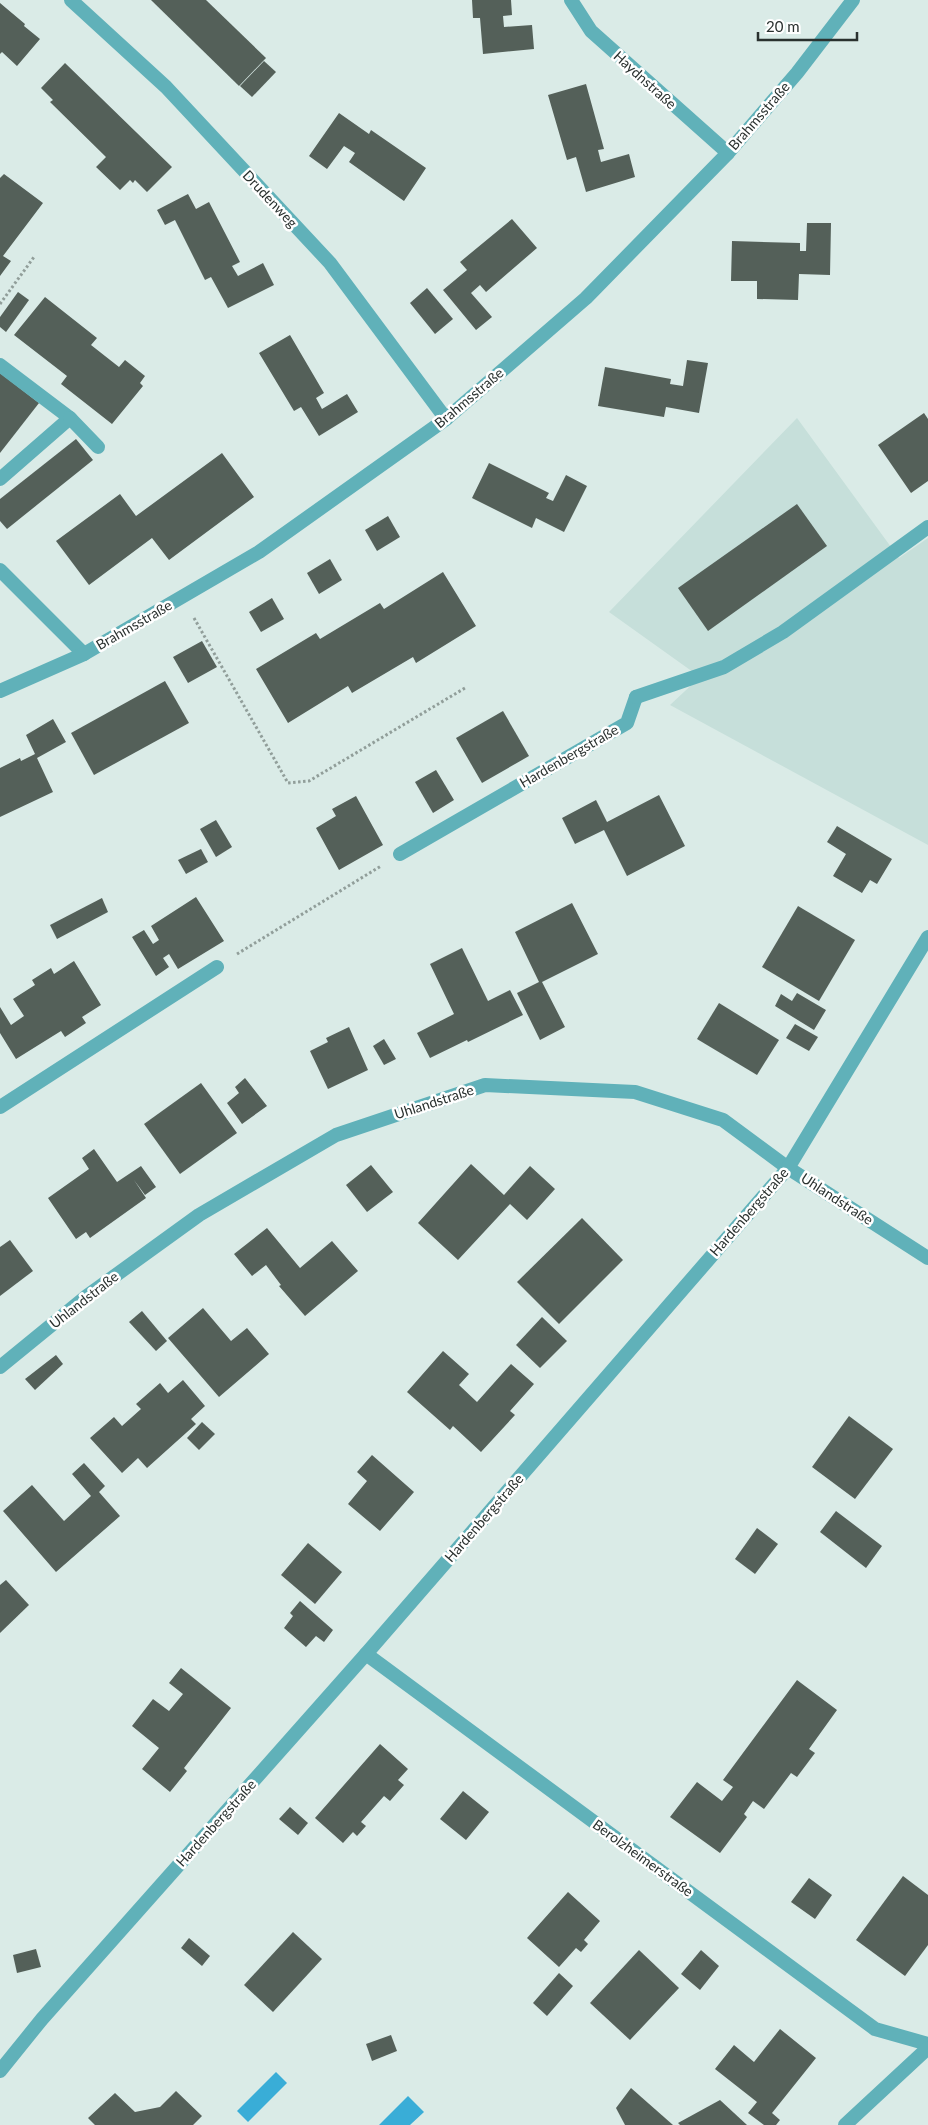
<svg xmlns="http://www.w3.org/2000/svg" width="928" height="2125" font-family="Lato,sans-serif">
<rect width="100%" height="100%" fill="#daebe7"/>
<path fill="#c6dfda" d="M797 418 899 558 928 538V845L670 705 700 677 609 612Z"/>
<g fill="#39add7">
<path d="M276 2072 287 2083 248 2122 237 2111Z"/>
<path d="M408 2096 424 2112 410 2125H379Z"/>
</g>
<g fill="#546059">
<path d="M151 0H206L266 58 239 86Z"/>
<path d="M472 0H511L512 15 503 16 504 27 532 25 534 49 483 54 480 18H473Z"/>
<path d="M0 3 25 24 24 26 40 39 17 66 2 52 0 54Z"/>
<path d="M264 61 276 72 252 97 240 86Z"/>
<path d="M65 63 172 167 147 192 135 180 133 183 130 180 120 190 96 167 106 157 50 102 53 100 41 88Z"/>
<path d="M586 84 604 149 598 150 601 162 629 154 635 177 586 192 576 157 567 160 548 95Z"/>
<path d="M339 113 369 134 371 130 426 168 404 201 349 162 355 153 344 146 327 169 309 156Z"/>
<path d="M4 174 43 203 3 256 11 261 0 276V178Z"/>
<path d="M188 194 196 209 209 202 240 262 232 266 238 276 263 263 274 285 228 308 211 277 205 280 175 220 165 225 157 210Z"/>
<path d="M512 219 537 248 486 292 480 285 471 293 492 317 476 330 443 290 467 270 460 262Z"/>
<path d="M807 223H831L830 275 799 274 798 300 757 299V281H731L732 241 800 243V251H806Z"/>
<path d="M427 288 453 319 435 334 410 303Z"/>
<path d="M18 292 29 300 6 332 0 327V317Z"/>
<path d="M45 297 97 338 91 345 119 367 125 360 145 376 140 383 143 386 112 424 61 384 67 376 14 335Z"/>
<path d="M290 335 324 393 316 398 322 409 347 394 358 412 319 436 301 407 294 411 259 353Z"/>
<path d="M687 360 708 363 699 413 666 407 664 417 598 406 605 367 671 379 670 384 683 386Z"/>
<path d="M0 373 39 403 0 453Z"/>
<path d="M924 413 928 419V481L911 493 878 445Z"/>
<path d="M76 439 93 460 7 529 0 521V499Z"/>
<path d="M222 453 254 497 169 560 152 538 89 585 56 541 120 494 136 516Z"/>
<path d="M489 463 549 493 546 498 553 501 566 475 587 486 564 532 536 518 532 528 472 498Z"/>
<path d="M797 504 827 546 708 631 678 588Z"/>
<path d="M388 516 400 537 377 551 365 530Z"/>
<path d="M330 559 342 580 319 594 307 573Z"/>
<path d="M443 572 476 626 416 663 413 657 352 693 348 686 288 723 256 669 316 633 320 639 380 603 384 609Z"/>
<path d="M272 598 284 619 261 632 249 612Z"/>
<path d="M202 641 217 667 188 683 173 657Z"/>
<path d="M165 681 189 723 94 775 71 733Z"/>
<path d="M503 711 529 756 482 783 456 738Z"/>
<path d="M53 719 66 742 37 758 53 792 0 817V768L20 758 21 761 35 754 26 735Z"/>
<path d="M436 770 454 800 433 813 415 782Z"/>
<path d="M659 795 685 846 627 876 604 830 575 844 562 818 596 800 607 822Z"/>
<path d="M356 796 383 845 339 870 316 828 336 816 332 809Z"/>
<path d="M216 820 232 847 216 857 200 829Z"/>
<path d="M837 826 892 859 877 884 870 880 862 893 833 876 846 854 827 842Z"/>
<path d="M201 849 208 862 186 874 178 860Z"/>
<path d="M196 897 224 941 178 969 169 954 163 958 169 967 156 976 132 937 144 930 153 944 159 940 151 926Z"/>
<path d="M102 898 108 912 57 939 50 925Z"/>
<path d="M572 903 598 954 542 982 565 1027 540 1040 517 993 539 982 515 932Z"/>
<path d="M798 906 855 940 819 1001 762 967Z"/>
<path d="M462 948 488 1001 510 990 523 1015 468 1042 467 1040 430 1058 417 1033 454 1014 430 964Z"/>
<path d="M74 961 101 1005 82 1017 86 1023 65 1037 61 1031 16 1059 0 1033V1007L11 1025 24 1016 13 999 35 985 32 980 51 968 54 974Z"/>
<path d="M797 993 826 1010 814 1030 775 1006 781 994 792 1001Z"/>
<path d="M719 1003 779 1040 757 1075 697 1039Z"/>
<path d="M795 1024 818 1037 809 1051 786 1038Z"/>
<path d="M349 1027 368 1070 328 1089 310 1051 328 1042 326 1038Z"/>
<path d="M384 1039 396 1059 384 1065 373 1046Z"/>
<path d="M245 1078 267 1106 242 1124 227 1103 239 1093 235 1087Z"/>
<path d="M201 1083 237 1133 180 1174 144 1124Z"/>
<path d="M94 1149 117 1182 141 1166 156 1187 145 1195 134 1180 146 1198 90 1238 86 1232 76 1239 48 1198 89 1169 82 1158Z"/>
<path d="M471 1164 504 1195 530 1166 555 1189 527 1220 510 1204 458 1260 418 1223Z"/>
<path d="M371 1165 393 1192 367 1212 346 1185Z"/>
<path d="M582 1218 623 1260 559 1324 517 1282Z"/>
<path d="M267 1228 300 1268 332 1241 358 1271 305 1316 279 1286 281 1285 266 1265 252 1276 234 1254Z"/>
<path d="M10 1240 33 1271 0 1296V1247Z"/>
<path d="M203 1308 231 1341 247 1328 269 1354 219 1397 168 1338Z"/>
<path d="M142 1311 167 1341 156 1351 129 1322Z"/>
<path d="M542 1317 567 1341 540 1368 516 1345Z"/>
<path d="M443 1351 469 1374 459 1385 477 1402 511 1364 534 1384 510 1411 515 1415 481 1452 453 1426 450 1430 407 1392Z"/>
<path d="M56 1355 63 1364 35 1390 25 1379Z"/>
<path d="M183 1380 205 1406 191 1419 196 1424 147 1468 138 1458 122 1473 90 1438 114 1417 122 1426 141 1409 136 1404 160 1383 168 1393Z"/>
<path d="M849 1416 893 1449 855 1499 812 1467Z"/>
<path d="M202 1422 215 1434 199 1450 187 1438Z"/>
<path d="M372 1455 414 1492 380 1531 348 1504 367 1481 357 1472Z"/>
<path d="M84 1463 105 1486 99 1492 120 1516 56 1572 3 1511 32 1485 64 1521 91 1496 72 1474Z"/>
<path d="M836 1511 882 1546 866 1568 820 1532Z"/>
<path d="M757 1528 778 1544 755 1574 735 1559Z"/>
<path d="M308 1543 342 1572 315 1604 281 1575Z"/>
<path d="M6 1580 29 1605 0 1633V1585Z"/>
<path d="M300 1601 333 1630 324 1642 316 1636 306 1647 284 1628 293 1616 290 1613Z"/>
<path d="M181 1668 231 1708 184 1768 187 1771 170 1792 142 1769 159 1748 132 1726 153 1699 169 1711 183 1694 169 1683Z"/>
<path d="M797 1680 837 1710 809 1749 815 1753 797 1777 791 1773 764 1809 753 1801 744 1814 747 1817 720 1853 670 1817 697 1782 722 1801 733 1787 723 1780Z"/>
<path d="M380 1744 408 1769 398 1780 404 1785 390 1801 384 1796 361 1822 366 1826 357 1836 353 1832 343 1843 315 1818Z"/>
<path d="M463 1791 489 1812 466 1840 440 1819Z"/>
<path d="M290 1807 308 1823 298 1835 279 1819Z"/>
<path d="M903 1876 928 1895V1945L905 1976 856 1940Z"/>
<path d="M809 1878 832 1895 815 1919 791 1902Z"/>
<path d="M568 1892 600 1921 584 1940 588 1944 581 1952 576 1948 559 1967 527 1938Z"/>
<path d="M293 1932 322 1959 273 2012 244 1985Z"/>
<path d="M189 1938 210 1956 202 1966 181 1948Z"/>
<path d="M36 1949 41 1967 17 1973 13 1955Z"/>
<path d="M639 1950 679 1988 630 2040 590 2003Z"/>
<path d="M701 1950 719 1966 700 1990 681 1974Z"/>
<path d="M559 1973 573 1986 547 2016 533 2003Z"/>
<path d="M780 2029 816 2058 772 2113 780 2120 776 2125H764L748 2113 757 2102 715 2069 734 2045 754 2062Z"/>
<path d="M391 2035 397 2051 372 2061 366 2044Z"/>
<path d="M631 2088 673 2125H625L616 2108Z"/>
<path d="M176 2091 202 2116 193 2125H95L88 2118 115 2093 135 2112 160 2107Z"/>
<path d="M720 2100 747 2125H680L678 2123Z"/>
</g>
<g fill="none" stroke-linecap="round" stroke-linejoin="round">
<g stroke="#919e9a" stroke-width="3" stroke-dasharray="2.5 2.5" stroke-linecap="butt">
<path d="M0 304 34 257"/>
<path d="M194 618 288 783 309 781 465 688"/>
<path d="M237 954 381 866"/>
</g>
<g stroke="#60b1b9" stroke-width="14">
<path d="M0 365 70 418 0 479"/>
<path d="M70 418 98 447"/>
<path d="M400 854 627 723 636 697"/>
<path d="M0 1107 217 967"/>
</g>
<g stroke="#60b1b9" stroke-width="14">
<path d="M71 0 166 87 330 263 446 419"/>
<path d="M571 0 591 31 728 153"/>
<path d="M0 570 84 654"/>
<path d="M0 691 84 654 259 552 446 419 586 298 728 153 797 73 853 0"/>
<path d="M636 697 724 667 783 632 928 527"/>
<path d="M0 1367 87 1296 199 1215 336 1135 485 1085 635 1092 723 1120 788 1168 928 1258"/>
<path d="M366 1654 875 2029 928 2044"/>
<path d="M0 2071 42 2019 366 1654 788 1168 928 937"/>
<path d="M845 2125 928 2048"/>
</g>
</g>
<g text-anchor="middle" stroke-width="5" stroke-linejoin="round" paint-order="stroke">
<g font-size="14" fill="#2a312f" stroke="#fff">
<text transform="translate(645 80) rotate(42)" y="5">Haydnstraße</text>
<text transform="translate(759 116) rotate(-49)" y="5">Brahmsstraße</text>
<text transform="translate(270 199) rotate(47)" y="5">Drudenweg</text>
<text transform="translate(469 398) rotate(-40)" y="5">Brahmsstraße</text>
<text transform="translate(134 625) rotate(-30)" y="5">Brahmsstraße</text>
<text transform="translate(569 756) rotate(-30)" y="5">Hardenbergstraße</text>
<text transform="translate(434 1102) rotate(-18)" y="5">Uhlandstraße</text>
<text transform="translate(837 1199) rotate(33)" y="5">Uhlandstraße</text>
<text transform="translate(749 1212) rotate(-49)" y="5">Hardenbergstraße</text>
<text transform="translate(84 1300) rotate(-38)" y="5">Uhlandstraße</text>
<text transform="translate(484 1518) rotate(-49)" y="5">Hardenbergstraße</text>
<text transform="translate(216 1823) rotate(-48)" y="5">Hardenbergstraße</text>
<text transform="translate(643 1858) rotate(36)" y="5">Berolzheimerstraße</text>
</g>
</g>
<path d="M758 32v8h99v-8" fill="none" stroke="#2a312f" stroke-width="2.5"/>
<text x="766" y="32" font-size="15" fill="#2a312f" stroke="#ffffff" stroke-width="4" paint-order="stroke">20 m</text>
</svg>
